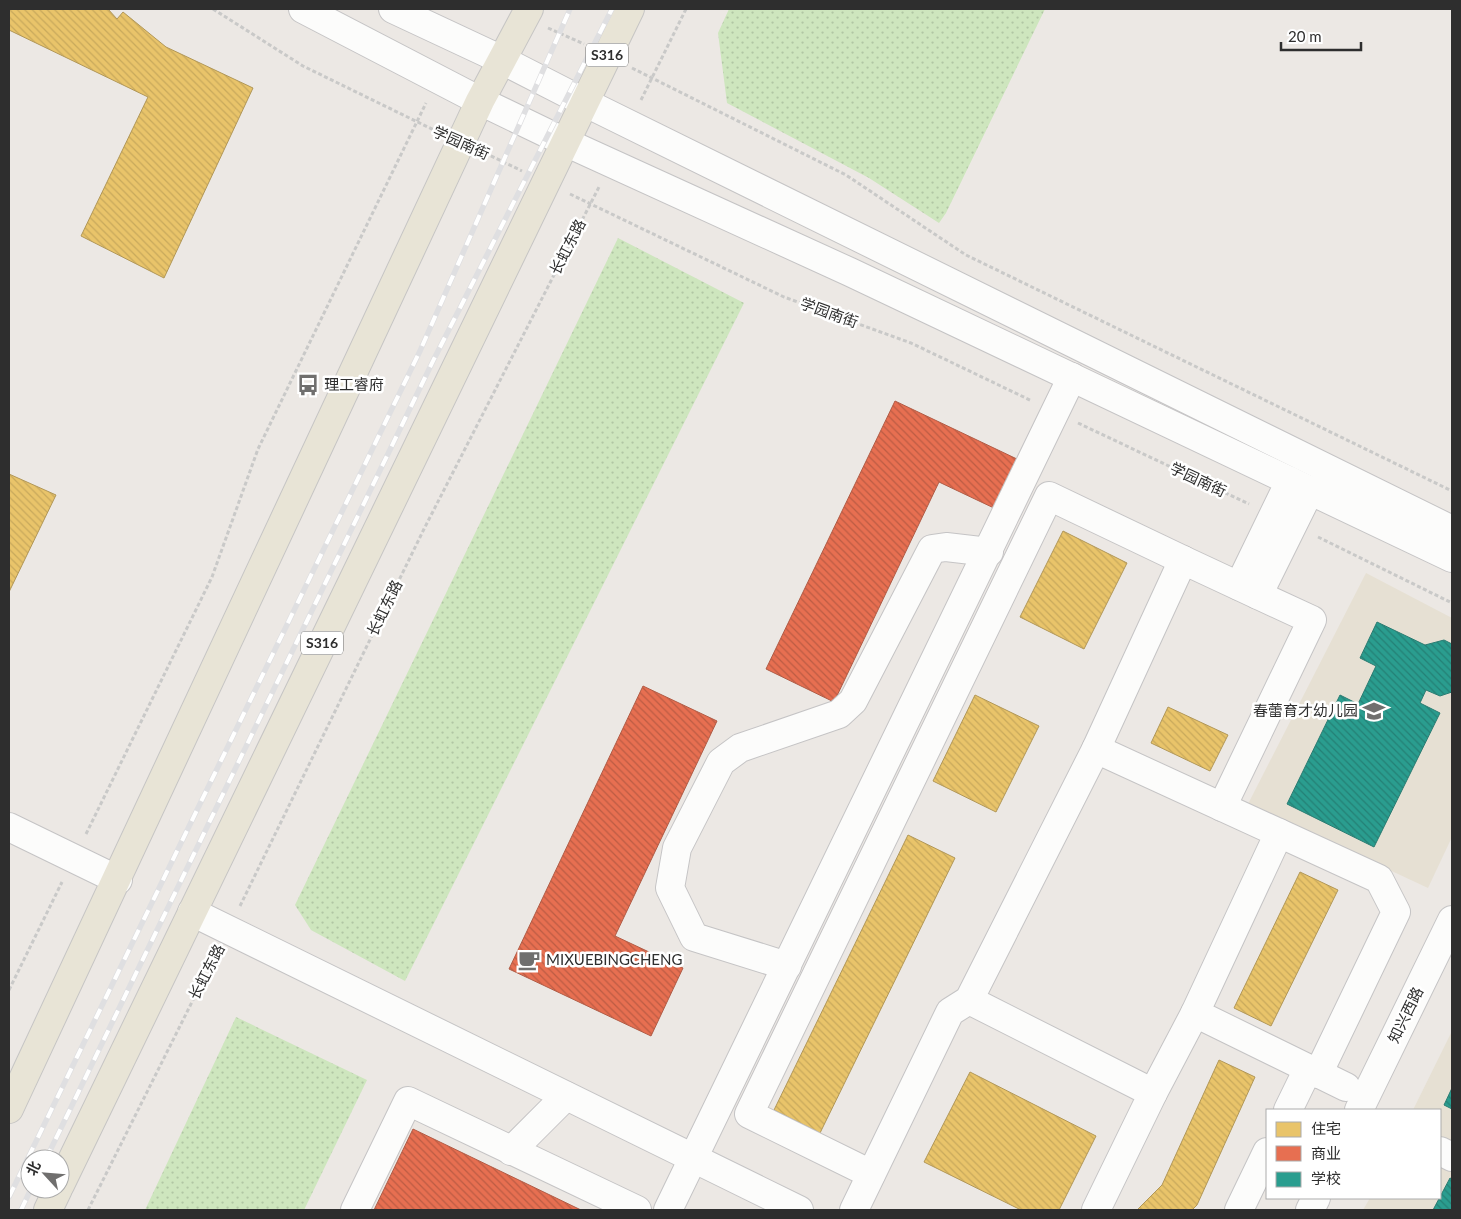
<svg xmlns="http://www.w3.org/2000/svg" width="1461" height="1219" font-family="Lato,'Noto Sans SC',sans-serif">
<defs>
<pattern id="park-dots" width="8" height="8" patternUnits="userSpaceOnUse" patternTransform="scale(1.25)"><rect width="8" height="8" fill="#cee6be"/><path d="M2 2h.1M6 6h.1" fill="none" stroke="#b1c6a4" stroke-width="1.8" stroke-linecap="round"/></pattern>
<pattern id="homes-back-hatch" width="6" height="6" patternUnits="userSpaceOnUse" patternTransform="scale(1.25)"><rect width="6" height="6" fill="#e9c46a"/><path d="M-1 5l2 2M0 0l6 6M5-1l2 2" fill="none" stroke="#c8a95c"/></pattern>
<pattern id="shops-back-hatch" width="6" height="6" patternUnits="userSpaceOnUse" patternTransform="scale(1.25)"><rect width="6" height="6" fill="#e76f51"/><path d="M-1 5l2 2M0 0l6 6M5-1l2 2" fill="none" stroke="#bc5c44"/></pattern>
<pattern id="schools-back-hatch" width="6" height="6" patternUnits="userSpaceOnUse" patternTransform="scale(1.25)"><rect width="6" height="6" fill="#2a9d8f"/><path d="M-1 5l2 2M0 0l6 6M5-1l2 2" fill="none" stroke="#248075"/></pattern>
</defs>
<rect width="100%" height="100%" fill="#ece8e4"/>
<g fill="#e6e0d3">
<path d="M1366 573 1452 618V837L1428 888 1248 804Z"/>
<path d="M1452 1031V1210H1363L1370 1198H1440V1110H1413Z"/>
</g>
<g fill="url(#park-dots)">
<path d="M729 9H1045L946 213 939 223 869 178 727 103 718 33Z"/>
<path d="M618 238 744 303 405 981 311 930 295 905Z"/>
<path d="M236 1017 367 1080 304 1210H145Z"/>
</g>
<g fill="url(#homes-back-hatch)" stroke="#b19758">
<path d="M9 9H108L117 19 123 12 166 47 253 88 164 278 81 236 148 97 9 30Z"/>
<path d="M9 474 56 495 9 592Z"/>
<path d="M1063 531 1127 563 1084 649 1020 617Z"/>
<path d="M975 695 1039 726 996 812 933 781Z"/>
<path d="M1168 707 1228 735 1210 771 1151 743Z"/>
<path d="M908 835 955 858 820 1133 774 1110Z"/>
<path d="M1300 872 1338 890 1271 1026 1234 1008Z"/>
<path d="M1219 1060 1255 1077 1197 1205 1192 1210H1137L1162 1185Z"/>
<path d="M970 1072 1096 1136 1059 1210H1021L924 1162Z"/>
</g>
<g fill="url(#shops-back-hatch)" stroke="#b05c46">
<path d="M895 401 1019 460 996 509 939 482 834 702 766 669Z"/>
<path d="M643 686 717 721 615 936 683 968 651 1036 509 969Z"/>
<path d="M413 1129 581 1210H374Z"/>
</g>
<g fill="url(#schools-back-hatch)" stroke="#2b7c72">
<path d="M1377 622 1425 645 1444 640 1452 644V692L1440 696 1426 690 1420 703 1440 713 1374 847 1287 804 1340 695 1358 704 1376 666 1360 658Z"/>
<path d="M1452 1088V1109L1444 1105Z"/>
<path d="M1450 1178 1452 1179V1210H1433Z"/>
</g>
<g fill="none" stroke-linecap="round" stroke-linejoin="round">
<g stroke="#c5c4c5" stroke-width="30">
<g id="minor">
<path d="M1239 586 1290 481"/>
<path d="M1096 749 1183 560 1258 595"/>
<path d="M1222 807 1312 620 1258 595 1310 490"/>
<path d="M1279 833 1379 879 1396 912 1318 1074"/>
<path d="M787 966 694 937 670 888 677 848 721 762 740 748 839 714 853 701 932 549 946 547 989 552"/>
<path d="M969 1000 1153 1093 1096 1210"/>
<path d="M1153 1093 1195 1013"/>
<path d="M1288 1110 1308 1069"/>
<path d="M511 1151 566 1096"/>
<path d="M1440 1151 1452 1157"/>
<path d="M871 1174 749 1114 1049 496 1183 560"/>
<path d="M355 1210 408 1101 637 1210"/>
<path d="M668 1210 1072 377"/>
<path d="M854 1210 950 1012 969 1000 1096 749 1279 833 1195 1013 1346 1087"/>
<path d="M1239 1210 1267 1152"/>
</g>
</g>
<g stroke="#c5c4c5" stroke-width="30">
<g id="tertiary">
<path d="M303 9 480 101 565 142 850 272 1452 558"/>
<path d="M393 9 502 60 584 102 1452 530"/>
<path d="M9 827 118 880"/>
<path d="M192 912 799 1210"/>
<path d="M1359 1110 1452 920"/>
<path d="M1310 1210 1316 1198"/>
</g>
</g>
<g stroke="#c6c5c4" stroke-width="30">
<g id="primary">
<path d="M9 1109 480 101 529 9"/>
<path d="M60 1185 630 9"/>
<path d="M48 1210 58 1189"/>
</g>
</g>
<g stroke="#c9c9c8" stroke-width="3" stroke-dasharray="4 2.5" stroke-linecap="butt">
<path d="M213 9 303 66 436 131"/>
<path d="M548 28 584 44"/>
<path d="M632 68 846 175 966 255 1452 491"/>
<path d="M641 100 686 9"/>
<path d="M485 153 522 171"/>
<path d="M570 194 784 297 911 343 1032 401"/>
<path d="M1078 423 1249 504"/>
<path d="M1318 537 1452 603"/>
<path d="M86 834 212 577 258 449 426 103"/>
<path d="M240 906 424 529 599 187"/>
<path d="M9 990 62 882"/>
<path d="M88 1210 216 954"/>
</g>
<use href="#minor" stroke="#fcfcfb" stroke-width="28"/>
<use href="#tertiary" stroke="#fcfcfb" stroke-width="28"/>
<use href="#primary" stroke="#e8e4d6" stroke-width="28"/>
<g stroke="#dfdfe1" stroke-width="5.5">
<g id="rail">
<path d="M46 1159 434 359 612 9"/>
<path d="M9 1197 420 351 570 9"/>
<path d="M21 1210 31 1189"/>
</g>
</g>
<use href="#rail" stroke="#fff" stroke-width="4" stroke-dasharray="11" stroke-linecap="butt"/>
</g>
<defs>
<g id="bus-bare" transform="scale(1.725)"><path d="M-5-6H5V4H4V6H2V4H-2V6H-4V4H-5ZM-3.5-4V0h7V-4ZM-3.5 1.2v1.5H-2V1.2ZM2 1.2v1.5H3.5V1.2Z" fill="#706f6e" stroke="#fff" stroke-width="2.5" paint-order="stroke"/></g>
<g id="school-bare" transform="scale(1.725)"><path d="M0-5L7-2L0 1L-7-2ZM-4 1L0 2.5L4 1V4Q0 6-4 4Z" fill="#706f6e" stroke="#fff" stroke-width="2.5" paint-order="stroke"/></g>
<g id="cafe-bare" transform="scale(1.725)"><path d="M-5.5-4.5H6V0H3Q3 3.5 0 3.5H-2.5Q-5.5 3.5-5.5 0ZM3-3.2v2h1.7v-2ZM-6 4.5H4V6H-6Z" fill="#706f6e" stroke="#fff" stroke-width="2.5" paint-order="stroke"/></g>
</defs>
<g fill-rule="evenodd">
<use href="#bus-bare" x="308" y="385"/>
<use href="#school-bare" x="1374" y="711"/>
<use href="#cafe-bare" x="529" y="960"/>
</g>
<g text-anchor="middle" stroke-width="5" stroke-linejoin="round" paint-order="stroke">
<g fill="#fff" stroke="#6d6d6d" stroke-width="1">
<rect x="586" y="43.5" width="42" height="23" rx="4"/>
<rect x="301" y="631.5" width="42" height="23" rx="4"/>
</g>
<g font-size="14" font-weight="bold" fill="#2e2e2e">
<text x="607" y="60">S316</text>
<text x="322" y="648">S316</text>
</g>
<g font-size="15" fill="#2e2e2e" stroke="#fff">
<text transform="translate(461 143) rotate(24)" y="5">学园南街</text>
<text transform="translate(568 247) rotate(-63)" y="5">长虹东路</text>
<text transform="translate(829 313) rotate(20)" y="5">学园南街</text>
<text transform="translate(1198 480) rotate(25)" y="5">学园南街</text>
<text transform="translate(385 608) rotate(-64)" y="5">长虹东路</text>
<text transform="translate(207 972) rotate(-63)" y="5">长虹东路</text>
<text transform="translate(1406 1015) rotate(-64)" y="5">知兴西路</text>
</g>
<g font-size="15" fill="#2e2e2e" stroke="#fff" text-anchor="start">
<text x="324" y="390">理工睿府</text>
<text x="1358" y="716" text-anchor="end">春蕾育才幼儿园</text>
<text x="546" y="965">MIXUEBINGCHENG</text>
</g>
</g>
<rect width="1461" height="1219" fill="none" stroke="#2e2e2e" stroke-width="20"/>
<rect x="1266" y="1109" width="175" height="90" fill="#ffffff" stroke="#ababab"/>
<rect x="1276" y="1122" width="25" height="15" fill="#e9c46a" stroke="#ababab"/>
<text x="1311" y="1134" font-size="15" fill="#2e2e2e">住宅</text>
<rect x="1276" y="1146" width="25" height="15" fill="#e76f51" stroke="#ababab"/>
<text x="1311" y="1159" font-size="15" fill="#2e2e2e">商业</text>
<rect x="1276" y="1172" width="25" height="15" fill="#2a9d8f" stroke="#ababab"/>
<text x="1311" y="1184" font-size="15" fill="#2e2e2e">学校</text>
<g transform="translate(45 1174) rotate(296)"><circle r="24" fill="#ffffff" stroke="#ababab"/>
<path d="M0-4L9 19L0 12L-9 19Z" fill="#706f6e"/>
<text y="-8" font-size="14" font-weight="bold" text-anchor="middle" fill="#2e2e2e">北</text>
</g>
<path d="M1281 42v8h80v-8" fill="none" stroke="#2e2e2e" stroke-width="2.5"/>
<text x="1288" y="42" font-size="15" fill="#2e2e2e" stroke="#ffffff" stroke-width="4" paint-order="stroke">20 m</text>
</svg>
